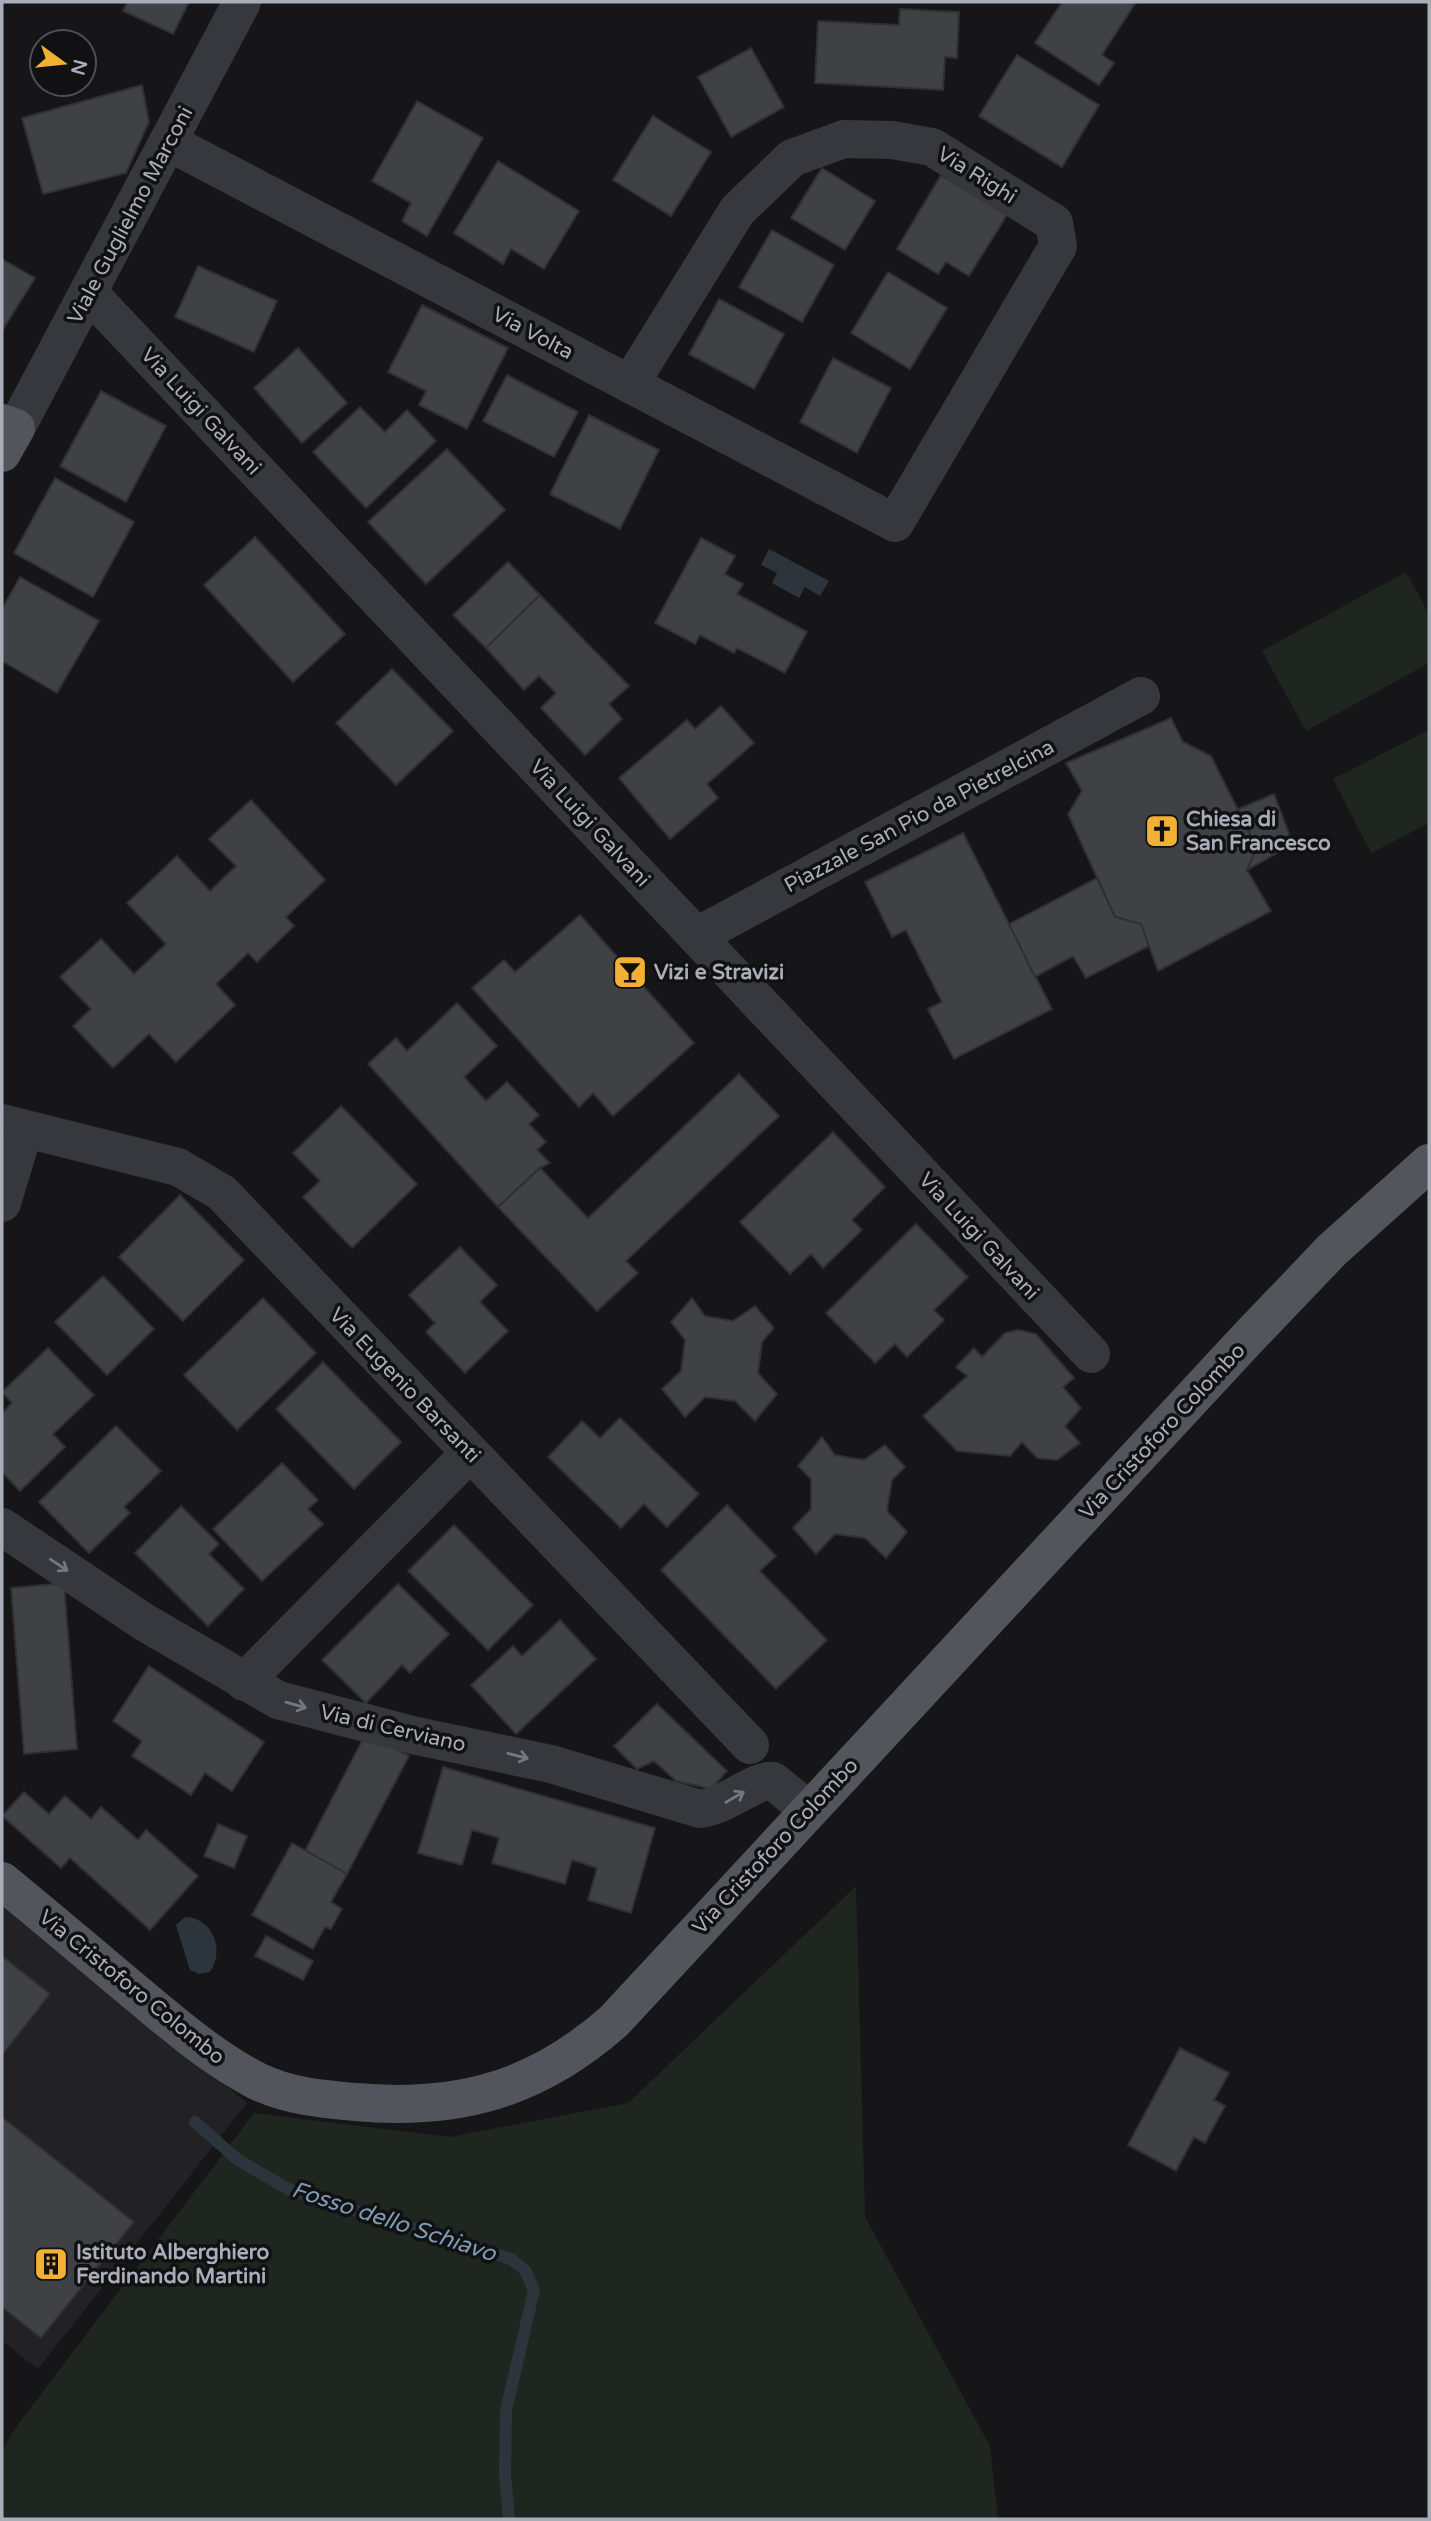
<svg xmlns="http://www.w3.org/2000/svg" width="1431" height="2521" font-family="'Varela Round',sans-serif">
<rect width="100%" height="100%" fill="#161618"/>
<path fill="#222225" d="M2 1903 247 2103 38 2369 2 2341Z"/>
<g fill="#1e261f">
<path d="M1406 572 1429 614V663L1306 731 1262 651Z"/>
<path d="M1429 730V823L1371 853 1333 779Z"/>
<path d="M856 1886 865 2217 990 2446 998 2519H2V2451L13 2431 254 2113 450 2137 628 2103Z"/>
</g>
<g fill="#2c353c">
<path d="M769 549 829 581 820 596 805 587 799 598 772 583 777 573 761 565Z"/>
<path d="M185 1917C213 1918 225 1950 210 1972L199 1974 190 1970 176 1925Z"/>
</g>
<g fill="none" stroke-linecap="round" stroke-linejoin="round">
<path stroke="#2c353c" stroke-width="12" d="M195 2122 238 2160 290 2190 511 2259 525 2270 534 2290 506 2411 505 2475 509 2519"/>
</g>
<g fill="#404145" stroke="#303034" stroke-width="2">
<path d="M127 2H189L173 34 123 11Z"/>
<path d="M1062 2H1136L1102 55 1114 63 1099 85 1035 43Z"/>
<path d="M900 9 959 12 957 58 945 57 943 90 815 83 818 21 899 25Z"/>
<path d="M751 48 784 107 731 137 698 77Z"/>
<path d="M1017 55 1099 105 1062 167 979 116Z"/>
<path d="M142 85 149 122 126 173 43 194 22 118Z"/>
<path d="M417 101 483 138 427 236 402 221 411 203 372 181Z"/>
<path d="M653 116 711 152 671 216 613 180Z"/>
<path d="M498 161 579 211 544 269 511 249 503 264 454 233Z"/>
<path d="M822 168 875 201 845 250 791 218Z"/>
<path d="M941 175 1007 215 969 276 946 262 938 274 897 249Z"/>
<path d="M772 230 834 265 802 322 739 287Z"/>
<path d="M2 259 35 278 2 331Z"/>
<path d="M198 266 277 301 254 352 175 317Z"/>
<path d="M888 272 947 308 910 369 851 333Z"/>
<path d="M719 299 784 334 754 389 689 354Z"/>
<path d="M422 305 508 348 467 429 419 405 426 391 388 372Z"/>
<path d="M298 348 347 403 302 443 254 388Z"/>
<path d="M833 358 891 388 857 453 800 422Z"/>
<path d="M507 375 578 412 554 457 483 421Z"/>
<path d="M101 391 166 426 126 502 60 466Z"/>
<path d="M360 407 385 432 407 410 436 441 366 508 313 452Z"/>
<path d="M589 415 659 450 620 529 550 494Z"/>
<path d="M447 449 505 510 426 584 368 522Z"/>
<path d="M55 478 134 522 93 597 14 553Z"/>
<path d="M255 537 345 634 293 682 204 585Z"/>
<path d="M701 538 735 556 725 574 743 584 737 594 807 632 785 673 737 648 734 653 700 635 695 644 655 623Z"/>
<path d="M508 562 540 595 486 648 453 615Z"/>
<path d="M20 577 99 621 57 693 2 661V609Z"/>
<path d="M540 595 629 686 609 704 622 719 585 755 541 708 556 693 539 676 524 690 486 648Z"/>
<path d="M392 669 453 731 396 785 336 723Z"/>
<path d="M721 706 754 743 707 784 718 798 670 839 619 778 687 720 695 729Z"/>
<path d="M1171 718 1183 742 1211 756 1257 848 1247 870 1271 911 1158 971 1141 924 1115 917 1068 814 1082 791 1066 763Z"/>
<path d="M1274 794 1293 844 1247 870 1257 848 1238 809Z"/>
<path d="M251 800 325 880 286 917 294 926 257 962 248 953 216 984 235 1005 176 1062 149 1034 113 1068 73 1026 91 1009 60 977 101 939 134 974 166 944 127 903 177 856 210 891 236 866 209 839Z"/>
<path d="M963 833 1052 1009 954 1059 928 1009 942 1002 906 930 892 937 865 882Z"/>
<path d="M1097 878 1115 917 1141 924 1149 946 1086 978 1073 956 1035 977 1009 924Z"/>
<path d="M580 915 694 1043 613 1116 593 1093 579 1107 472 988 504 960 515 972Z"/>
<path d="M457 1003 497 1046 464 1077 486 1101 507 1082 539 1115 529 1124 546 1142 537 1150 550 1163 540 1168 498 1207 368 1064 396 1038 407 1051Z"/>
<path d="M739 1074 779 1116 626 1261 638 1273 597 1311 498 1207 540 1168 588 1218Z"/>
<path d="M341 1106 417 1184 352 1248 303 1197 320 1181 293 1153Z"/>
<path d="M833 1132 885 1187 852 1220 862 1230 823 1268 811 1254 790 1274 740 1222Z"/>
<path d="M180 1195 244 1260 183 1321 119 1257Z"/>
<path d="M916 1224 968 1277 934 1310 944 1320 907 1357 895 1344 875 1363 826 1313Z"/>
<path d="M460 1247 497 1285 480 1302 508 1331 465 1373 426 1332 435 1323 409 1295Z"/>
<path d="M103 1276 154 1329 107 1375 55 1322Z"/>
<path d="M263 1298 316 1353 237 1430 184 1375Z"/>
<path d="M692 1298 705 1316 733 1321 755 1306 774 1328 762 1342 758 1373 777 1394 755 1421 735 1401 705 1397 685 1417 662 1389 681 1371 685 1340 671 1322Z"/>
<path d="M1018 1330 1036 1334 1074 1378 1063 1387 1081 1408 1065 1426 1080 1443 1057 1460 1037 1458 1022 1442 1010 1456 957 1451 923 1416 967 1376 956 1367 974 1348 982 1357 1005 1333Z"/>
<path d="M48 1348 94 1395 53 1434 65 1447 20 1491 2 1472V1413L12 1403 2 1392Z"/>
<path d="M323 1362 401 1442 354 1489 276 1409Z"/>
<path d="M620 1418 699 1494 667 1527 644 1504 621 1528 548 1457 582 1421 600 1438Z"/>
<path d="M116 1426 161 1471 124 1507 130 1513 89 1553 39 1502Z"/>
<path d="M822 1437 835 1455 864 1460 885 1445 905 1467 892 1480 887 1511 907 1532 886 1558 865 1538 835 1534 816 1554 793 1528 811 1509V1479L798 1466Z"/>
<path d="M282 1463 318 1500 308 1509 323 1524 262 1581 213 1529Z"/>
<path d="M727 1505 776 1556 760 1571 827 1640 776 1689 661 1570Z"/>
<path d="M181 1506 219 1544 209 1554 244 1589 208 1626 135 1553Z"/>
<path d="M454 1525 533 1605 488 1650 408 1571Z"/>
<path d="M64 1583 77 1749 24 1754 11 1588Z"/>
<path d="M398 1584 449 1634 410 1673 402 1665 366 1703 322 1660Z"/>
<path d="M560 1620 596 1659 516 1734 471 1685 513 1646 522 1656Z"/>
<path d="M149 1666 264 1742 232 1791 205 1773 191 1795 132 1756 142 1741 113 1721Z"/>
<path d="M657 1704 727 1771 711 1789 676 1781 654 1761 637 1769 614 1746Z"/>
<path d="M366 1733 409 1756 347 1874 305 1851Z"/>
<path d="M443 1767 655 1828 631 1913 588 1900 597 1868 572 1860 565 1884 492 1863 499 1838 472 1830 462 1865 418 1853Z"/>
<path d="M24 1792 49 1814 65 1796 91 1819 101 1807 138 1840 146 1830 198 1876 150 1930 70 1858 61 1868 2 1816Z"/>
<path d="M218 1824 247 1836 234 1868 204 1856Z"/>
<path d="M292 1843 347 1874 331 1902 342 1909 331 1929 325 1927 313 1949 252 1915Z"/>
<path d="M266 1936 313 1961 303 1980 255 1956Z"/>
<path d="M2 1956 50 1994 2 2055Z"/>
<path d="M1180 2048 1229 2073 1214 2100 1225 2106 1205 2143 1194 2137 1176 2171 1128 2145Z"/>
<path d="M2 2117 134 2222 41 2338 2 2307Z"/>
</g>
<g fill="none" stroke-linecap="round" stroke-linejoin="round">
<g stroke="#37383d" stroke-width="38">
<path d="M170 143 895 523 1058 246 1054 223 932 147 892 140 844 139 792 158 737 211 630 384"/>
<path d="M89 293 1091 1354"/>
<path d="M16 428 242 2"/>
<path d="M697 936 1141 696"/>
<path d="M2 1123 178 1167 222 1193 750 1745"/>
<path d="M2 1203 24 1130"/>
<path d="M2 1527 144 1622 278 1700 412 1735 551 1764 700 1809C726 1806 758 1778 773 1781L809 1810"/>
<path d="M244 1682 470 1453"/>
</g>
<g stroke="#53555c" stroke-width="38">
<path d="M2 423 16 428 2 453"/>
<path d="M2 1881C47 1918 92 1956 136 1993 175 2025 212 2058 257 2081 287 2096 322 2099 355 2102 458 2111 536 2090 614 2021L1246 1340 1332 1250 1429 1163"/>
</g>
</g>
<defs><path id="oneway-shaft" d="M-6 0H5M1.5-3L5.5 0L1.5 3" fill="none" stroke-width="1.6" stroke-linecap="round" stroke-linejoin="round" transform="scale(1.75)"/></defs>
<g stroke="#757881">
<use href="#oneway-shaft" transform="translate(59 1565) rotate(34)"/>
<use href="#oneway-shaft" transform="translate(296 1705) rotate(16)"/>
<use href="#oneway-shaft" transform="translate(518 1756) rotate(14)"/>
<use href="#oneway-shaft" transform="translate(735 1797) rotate(-30)"/>
</g>
<defs>
<g id="church-square" transform="scale(1.75)"><rect x="-9" y="-9" width="18" height="18" rx="4" fill="#f2b134" stroke="#111113"/><path d="M-1.2-6h2.4v3.5h3.3v2.4h-3.3V6h-2.4V-.1h-3.3v-2.4h3.3Z" fill="#111"/></g>
<g id="bar-square" transform="scale(1.75)"><rect x="-9" y="-9" width="18" height="18" rx="4" fill="#f2b134" stroke="#111113"/><path d="M-6-5H6L.8 .8V4.5H3.5V6h-7V4.5H-.8V.8Z" fill="#111"/></g>
<g id="building-square" transform="scale(1.75)"><rect x="-9" y="-9" width="18" height="18" rx="4" fill="#f2b134" stroke="#111113"/><path d="M-4-6H4V6H1V3H-1V6H-4ZM-2.5-4.3h1.7v1.8h-1.7ZM.8-4.3h1.7v1.8H.8ZM-2.5-1h1.7V.8h-1.7ZM.8-1h1.7V.8H.8Z" fill="#111"/></g>
</defs>
<g fill-rule="evenodd">
<use href="#church-square" x="1162" y="831"/>
<use href="#bar-square" x="630" y="972"/>
<use href="#building-square" x="51" y="2264"/>
</g>
<g text-anchor="middle" stroke-width="7" stroke-linejoin="round" paint-order="stroke">
<g font-size="21" fill="#a8adb8" stroke="#111113">
<text transform="translate(977 175) rotate(32)" y="7">Via Righi</text>
<text transform="translate(130 215) rotate(-62)" y="7">Viale Guglielmo Marconi</text>
<text transform="translate(533 333) rotate(28)" y="7">Via Volta</text>
<text transform="translate(201 411) rotate(47)" y="7">Via Luigi Galvani</text>
<text transform="translate(919 816) rotate(-28)" y="7">Piazzale San Pio da Pietrelcina</text>
<text transform="translate(590 823) rotate(47)" y="7">Via Luigi Galvani</text>
<text transform="translate(979 1236) rotate(47)" y="7">Via Luigi Galvani</text>
<text transform="translate(405 1385) rotate(46)" y="7">Via Eugenio Barsanti</text>
<text transform="translate(1162 1431) rotate(-47)" y="7">Via Cristoforo Colombo</text>
<text transform="translate(393 1728) rotate(13)" y="7">Via di Cerviano</text>
<text transform="translate(775 1846) rotate(-47)" y="7">Via Cristoforo Colombo</text>
<text transform="translate(132 1987) rotate(39)" y="7">Via Cristoforo Colombo</text>
</g>
<g font-size="21" font-weight="bold" fill="#a8adb8" stroke="#111113" text-anchor="start">
<text x="1186" y="826">Chiesa di<tspan x="1186" dy="24">San Francesco</tspan></text>
<text x="654" y="979">Vizi e Stravizi</text>
<text x="76" y="2259">Istituto Alberghiero<tspan x="76" dy="24">Ferdinando Martini</tspan></text>
</g>
<g font-size="23" font-style="italic" fill="#7f9bb3" stroke="#111113">
<text transform="translate(394 2221) rotate(18)" y="8">Fosso dello Schiavo</text>
</g>
</g>
<rect width="1431" height="2521" fill="none" stroke="#a8adb8" stroke-width="7"/>
<g transform="translate(63 63) rotate(105)"><circle r="33" fill="#111113" stroke="#4d4f55" stroke-width="2"/>
<path d="M0-5L12 26L0 18L-12 26Z" fill="#f2b134"/>
<text y="-10" font-size="19" font-weight="bold" text-anchor="middle" fill="#a8adb8">N</text>
</g>
</svg>
